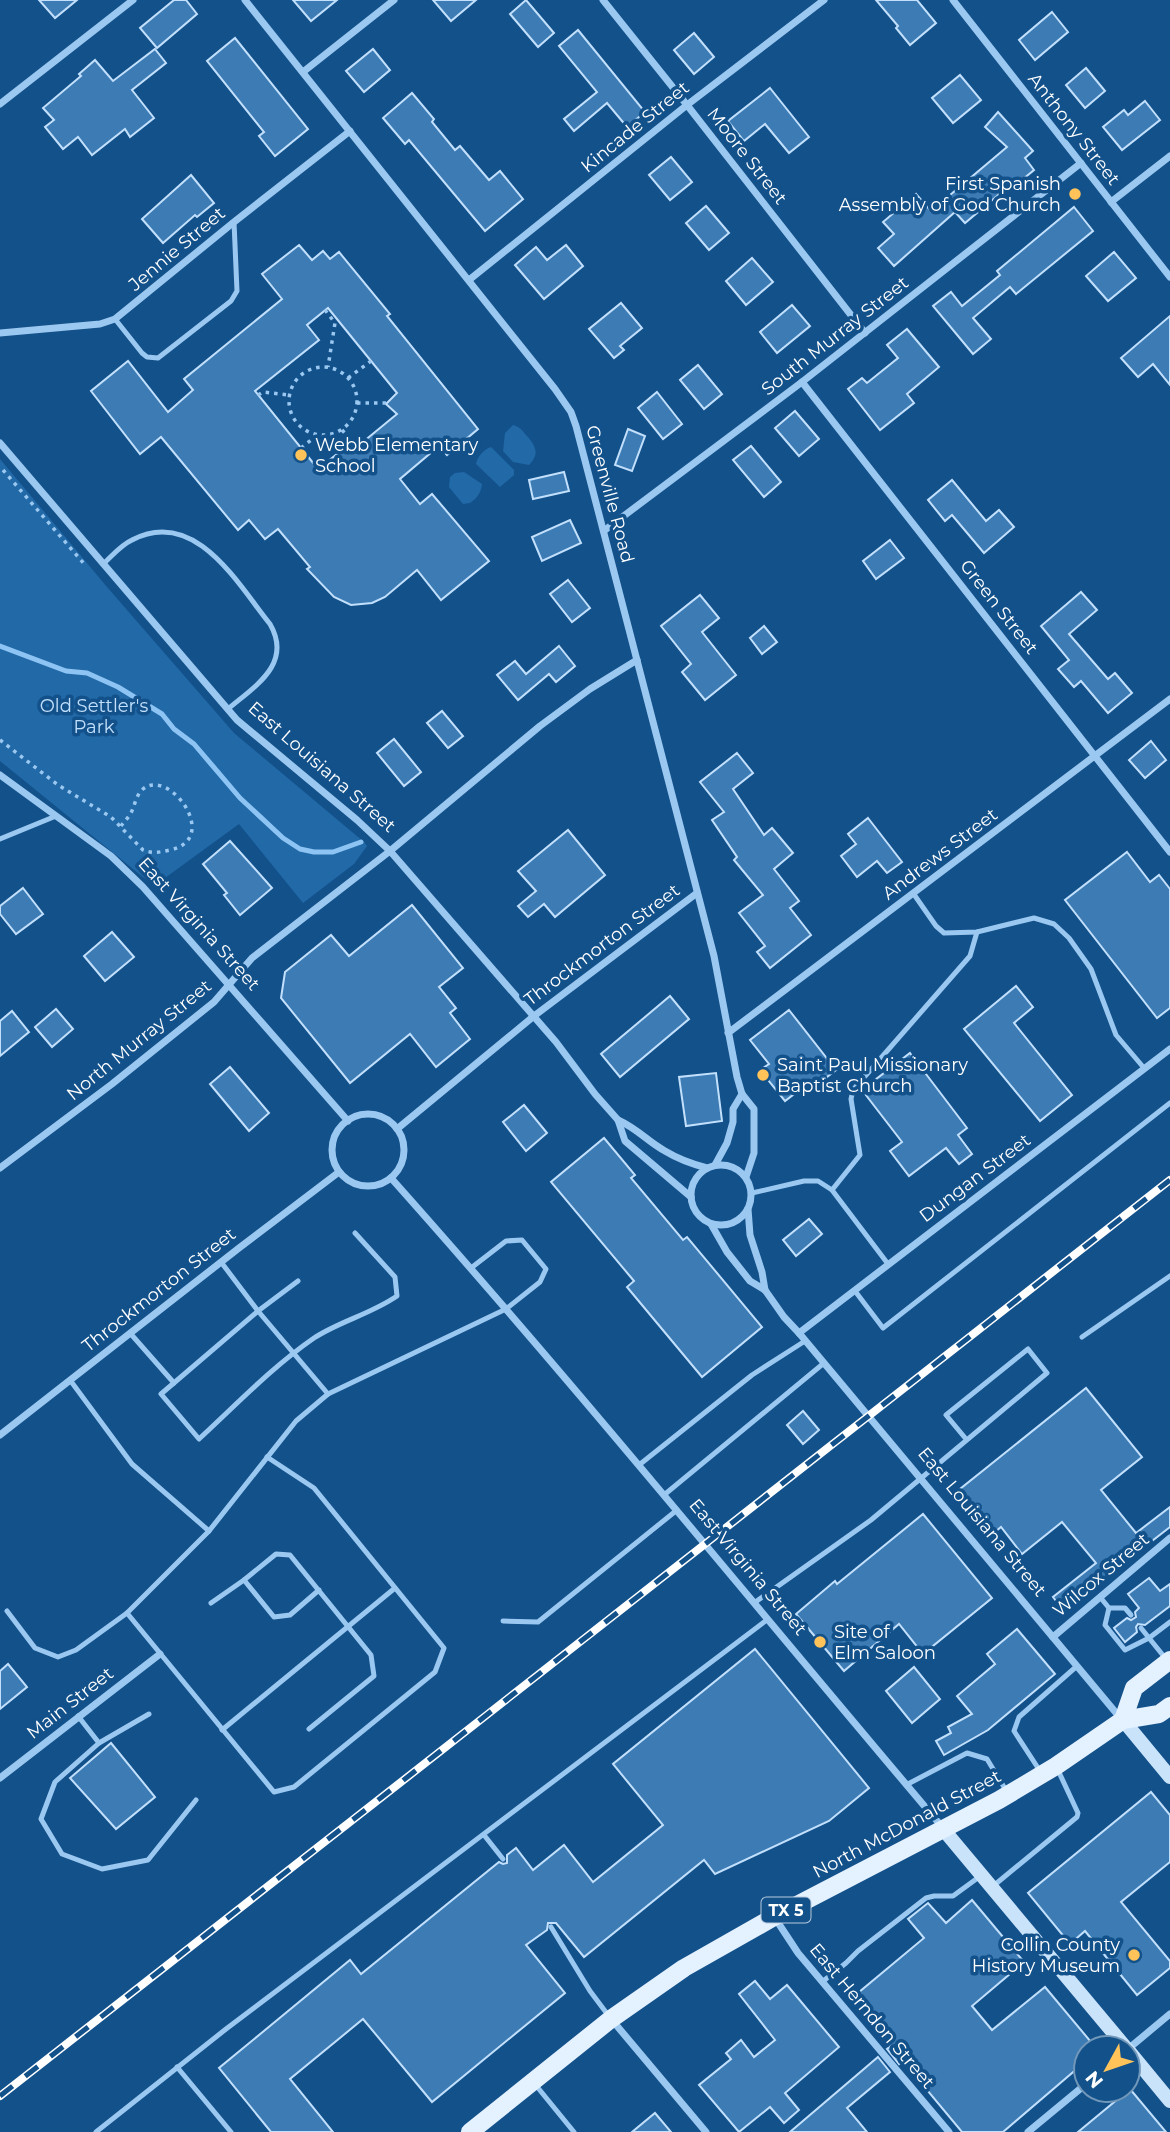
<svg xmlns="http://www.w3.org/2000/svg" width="1170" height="2132" font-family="Montserrat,sans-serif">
<rect width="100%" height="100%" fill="#13518b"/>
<g fill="#2269a8">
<path d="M513 425C520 427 522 430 526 435 536 446 540 454 529 465L513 462 503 451 505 433Z"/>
<path d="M491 447 514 470V475L500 487 476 464C477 457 484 449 491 447Z"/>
<path d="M0 459 107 587 234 733 364 842 367 846 354 864 303 903 239 824 154 886 0 761Z"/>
<path d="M464 472 482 484C481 493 477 498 470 503L463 504 449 487 450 477 455 473Z"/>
</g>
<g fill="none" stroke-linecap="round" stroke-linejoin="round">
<path stroke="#8dc4f3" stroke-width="5" d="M0 646 66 671 87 673 118 687 162 714 174 729 194 744 240 798 283 838 300 849 314 852H333L361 842"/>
</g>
<g fill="#3c7bb4" stroke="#c2e0fc" stroke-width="2" fill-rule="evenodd">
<path d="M39 0H77L55 18Z"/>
<path d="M174 0H186L197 14 157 48 140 28Z"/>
<path d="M293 0H337L311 21Z"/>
<path d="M433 0H476L451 21Z"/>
<path d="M526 0 554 33 538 47 510 14Z"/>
<path d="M876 0H917L936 23 910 45 896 28 898 26Z"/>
<path d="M1052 12 1068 32 1035 60 1019 40Z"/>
<path d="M578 30 645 112 627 127 607 103 574 131 564 119 597 92 559 46Z"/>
<path d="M694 33 714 57 694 74 674 50Z"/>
<path d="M235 38 308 129 275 156 259 136 264 132 207 61Z"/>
<path d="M155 49 166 63 132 90 154 118 130 137 125 129 92 155 78 137 63 149 45 127 54 120 43 108 81 76 79 74 95 60 113 81Z"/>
<path d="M373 49 390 70 364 92 346 71Z"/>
<path d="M1086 68 1105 91 1085 108 1066 85Z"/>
<path d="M960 75 981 100 953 123 932 98Z"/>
<path d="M770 88 809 137 789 153 765 124 744 141 728 121Z"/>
<path d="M412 93 434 119 432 122 455 150 460 146 489 180 500 171 523 199 485 231 409 140 405 144 383 118Z"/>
<path d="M1145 101 1160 120 1122 150 1103 127 1124 110 1128 115Z"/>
<path d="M998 112 1033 151 1025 158 1034 170 1011 189 1009 186 965 223 955 212 894 266 878 248 894 234 883 222 916 194 931 211 1007 147 985 127Z"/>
<path d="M671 157 692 182 670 200 649 175Z"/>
<path d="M191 175 214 203 197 217 195 215 163 243 142 219Z"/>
<path d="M706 206 729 233 709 250 686 223Z"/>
<path d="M1074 207 1093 231 1016 294 1010 287 973 318 991 339 973 354 933 306 951 292 962 306 1000 275 997 271Z"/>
<path d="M299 245 312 260 323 251 330 259 339 252 390 314 387 316 478 429 447 455 439 446 400 479 420 504 432 494 489 561 441 600 417 570 385 597 372 603 351 605 334 597 307 569 310 567 278 529 265 539 249 520 238 530 161 437 140 454 91 391 128 361 168 412 193 390 184 379 282 299 262 274ZM328 308 397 393 386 404 397 414 352 451 347 446 318 469 255 391 319 340 307 325Z"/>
<path d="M566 245 583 266 544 299 515 265 536 247 547 260Z"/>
<path d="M1114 252 1136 278 1108 301 1086 276Z"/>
<path d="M752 258 773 282 746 305 726 281Z"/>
<path d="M621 303 642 328 620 346 624 350 614 358 589 329Z"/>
<path d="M792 305 810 326 777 353 760 332Z"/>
<path d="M1170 316V385L1153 364 1138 377 1121 358Z"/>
<path d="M907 329 939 367 907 394 914 403 880 430 848 389 862 378 867 383 898 358 887 345Z"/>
<path d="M698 365 722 394 704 409 680 380Z"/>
<path d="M657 392 682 424 663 439 638 408Z"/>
<path d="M795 411 819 439 799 456 775 428Z"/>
<path d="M628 429 645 436 632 471 615 465Z"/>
<path d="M751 446 781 482 764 497 733 460Z"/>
<path d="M564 472 569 491 533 499 529 480Z"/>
<path d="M952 480 986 521 999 510 1014 527 984 553 952 515 945 521 928 500Z"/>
<path d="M570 520 581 543 542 561 532 537Z"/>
<path d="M890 540 904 558 876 579 863 561Z"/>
<path d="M568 580 590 608 572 622 550 594Z"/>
<path d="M1081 592 1097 610 1069 634 1108 679 1115 673 1132 693 1108 713 1081 681 1074 687 1058 669 1069 660 1041 626Z"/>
<path d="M700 595 719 618 702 632 736 675 705 700 682 672 691 664 661 626Z"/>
<path d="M764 626 777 642 762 654 750 638Z"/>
<path d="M559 646 575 666 556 682 549 674 518 700 497 675 515 661 526 674Z"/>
<path d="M442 711 463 736 448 748 427 723Z"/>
<path d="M394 739 421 772 404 786 377 753Z"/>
<path d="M1151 741 1166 760 1145 778 1129 760Z"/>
<path d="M737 753 753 773 733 789 764 835 772 828 793 853 774 869 799 901 790 908 811 935 770 968 757 952 765 946 739 913 763 895 734 860 737 857 712 820 724 812 700 782Z"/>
<path d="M868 818 902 862 887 873 877 861 857 877 841 856 856 844 848 834Z"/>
<path d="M568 830 605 875 555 917 544 904 528 917 518 906 536 891 518 871Z"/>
<path d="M230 841 272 888 240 915 224 895 227 893 203 864Z"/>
<path d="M1127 852 1150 882 1159 875 1170 889V1008L1157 1018 1065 900Z"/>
<path d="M23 888 43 914 16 934 0 914V906Z"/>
<path d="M412 905 463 968 439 987 456 1008 450 1013 470 1039 436 1067 410 1034 350 1083 281 998 285 972 331 935 349 956Z"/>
<path d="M112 932 134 957 105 981 84 956Z"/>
<path d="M1016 986 1033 1007 1014 1023 1072 1095 1040 1121 964 1029Z"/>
<path d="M670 996 689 1019 620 1077 601 1054Z"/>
<path d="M56 1009 73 1029 52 1047 35 1027Z"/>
<path d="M789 1010 836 1070 814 1087 810 1082 785 1101 760 1070 769 1064 750 1040Z"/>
<path d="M12 1011 29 1032 0 1056V1021Z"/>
<path d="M910 1053 967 1128 958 1135 972 1154 959 1164 946 1148 909 1176 890 1151 902 1142 862 1090Z"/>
<path d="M230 1067 269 1113 249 1131 210 1084Z"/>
<path d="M716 1073 722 1121 686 1126 679 1077Z"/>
<path d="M524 1105 547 1133 526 1151 503 1122Z"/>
<path d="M604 1138 635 1175 631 1178 683 1240 687 1237 762 1327 702 1377 627 1287 634 1281 551 1182Z"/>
<path d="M809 1219 822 1234 796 1256 783 1240Z"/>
<path d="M1086 1388 1142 1457 1101 1490 1136 1533 1170 1507V1527L1063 1610 1053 1597 1096 1563 1062 1522 1022 1554 1001 1527 995 1532 960 1489Z"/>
<path d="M803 1411 819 1430 803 1444 787 1425Z"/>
<path d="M923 1514 992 1598 923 1654 899 1624 844 1671 796 1614 835 1581 837 1584Z"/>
<path d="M1149 1578 1160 1591 1170 1584V1606L1145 1625 1138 1624 1136 1627 1137 1632 1125 1642 1114 1628 1127 1618 1131 1620 1136 1617 1135 1612 1139 1608 1128 1594Z"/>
<path d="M1017 1629 1055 1674 988 1730 944 1755 936 1741 951 1733 948 1727 972 1714 957 1696 995 1664 987 1654Z"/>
<path d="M755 1649 869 1788 829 1821 715 1874 704 1860 584 1957 556 1923H548L547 1930 526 1945 565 1993 432 2102 363 2019 290 2079 333 2132H271L219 2068 350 1960 361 1974 499 1862 503 1864 507 1863V1855L516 1848 533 1870 564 1845 593 1882 663 1825 613 1764Z"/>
<path d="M8 1664 27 1687 0 1709V1671Z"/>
<path d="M914 1667 940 1699 912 1723 886 1691Z"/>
<path d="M111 1743 155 1797 116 1829 70 1778Z"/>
<path d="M1151 1792 1170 1815V1862L1121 1902 1170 1961V1968L1137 1995 1085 1931 1070 1944 1028 1893Z"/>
<path d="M972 1900 1024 1962 972 2006 992 2030 1045 1987 1096 2048H1086V2061L1003 2132H962L903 2061 899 2064 887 2049 891 2046 852 1998 924 1938 908 1919 928 1903 946 1923Z"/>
<path d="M755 1981 770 1999 787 1985 839 2047 785 2093 799 2110 784 2123 770 2107 739 2132 699 2085 731 2059 726 2053 741 2040 754 2057 775 2040 739 1994Z"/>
<path d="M878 2057 890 2072 847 2108 867 2132H790Z"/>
<path d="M1130 2089 1166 2132H1078Z"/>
<path d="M655 2113 671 2132H632Z"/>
</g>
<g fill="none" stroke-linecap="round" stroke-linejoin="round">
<g stroke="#9bc8f0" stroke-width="3.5" stroke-dasharray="3.5 5" stroke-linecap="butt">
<path d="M325 310 335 323 328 367"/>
<circle cx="323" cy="401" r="34"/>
<path d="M348 378 371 361"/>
<path d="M258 395 263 392 289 395"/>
<path d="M357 403H388"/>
<path d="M342 430 357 447"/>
<path d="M301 448 315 437"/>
<path d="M3 470 86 566"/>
<path d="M0 740 58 785 111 817 143 850C152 854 161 852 170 850 222 839 169 767 143 789 136 795 135 805 131 813 128 818 124 822 121 826"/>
</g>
<g stroke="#9bc8f0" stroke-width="5">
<path d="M115 319 142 353 147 357 158 358 231 301 237 291 234 222"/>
<path d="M103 564C112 556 121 545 132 540 195 507 237 583 270 624 293 664 255 686 228 709"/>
<path d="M0 839 56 816"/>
<path d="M913 893 936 926 944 933 977 932 1034 918 1054 924 1069 938 1091 969 1116 1035 1144 1068"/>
<path d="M832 1190 888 1264"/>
<path d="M752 1193 804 1181H818L832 1190 860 1155 851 1099 853 1090 970 956 977 932"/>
<path d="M221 1262 258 1311 328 1394"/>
<path d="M298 1281 258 1311 161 1394 199 1439C236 1405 272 1367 314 1338 340 1321 371 1314 397 1296L395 1277 355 1233"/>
<path d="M855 1291 883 1328 1170 1103"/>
<path d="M130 1333 174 1383"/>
<path d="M1082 1337 1170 1276"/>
<path d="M70 1380 132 1464 209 1531"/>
<path d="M639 1465 752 1375 805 1341"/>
<path d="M664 1495 824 1363"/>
<path d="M1100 1597 1109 1608H1125L1131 1615"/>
<path d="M211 1603 244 1580"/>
<path d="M754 1603 871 1520 1047 1373 1028 1349 946 1415 966 1439"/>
<path d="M1109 1608 1105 1625 1125 1650 1149 1638 1141 1628"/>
<path d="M7 1611 35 1648 58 1657 76 1650 127 1613 209 1531 296 1421 328 1394 506 1309 540 1282 546 1269 522 1240 506 1241 471 1268"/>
<path d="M127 1613 274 1792 294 1787 435 1672 444 1648 314 1488 267 1457"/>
<path d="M503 1621 538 1622 677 1510"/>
<path d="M1166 1659 1149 1638 1170 1622"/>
<path d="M78 1716 99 1743 55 1782 41 1819 62 1854 102 1869 148 1860 196 1800"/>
<path d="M309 1729 374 1676 371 1655 290 1555 276 1554 244 1580 274 1617 290 1615 319 1590"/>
<path d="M222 1730 395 1588"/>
<path d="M99 1743 149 1714"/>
<path d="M1040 1771 1014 1731 1019 1717 1077 1666"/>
<path d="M906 1785 967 1753 987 1759 1007 1792"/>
<path d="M484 1835 503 1859"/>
<path d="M992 1887 1077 1817 1078 1813 1057 1768"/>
<path d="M551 1927 590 1991 608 2015"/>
<path d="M822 1982 846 1963 858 1951 926 1898 934 1896H953L979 1877"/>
<path d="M177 2067 231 2132"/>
<path d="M534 2083 574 2132"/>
<path d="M96 2132 226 2029 768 1619"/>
</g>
<g stroke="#9bc8f0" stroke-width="7">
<path d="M245 0 555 389 571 412 576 426 714 956 737 1077 742 1094 754 1109V1153L746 1177"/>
<path d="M603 0 687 105 865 333"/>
<path d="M953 0 1170 277"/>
<path d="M303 72 394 0"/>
<path d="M0 104 133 0"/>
<path d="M1111 202 1170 156"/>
<path d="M469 280 687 105 824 0"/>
<path d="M0 333 100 324 115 319 234 222 350 131"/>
<path d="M802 382 1170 852"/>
<path d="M0 443 237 720 357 820 390 851 556 1042 595 1094 618 1120 625 1141 691 1197"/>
<path d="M605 530 802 382 1081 163"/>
<path d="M0 775 111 856 143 887 348 1121"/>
<path d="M728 1033 1170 699"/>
<circle cx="368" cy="1150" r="36"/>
<path d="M618 1120C638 1129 647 1141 665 1151 678 1159 692 1164 707 1168"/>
<path d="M397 1129 534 1016 697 893"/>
<circle cx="721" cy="1195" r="30"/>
<path d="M715 1165 727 1143 733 1122V1109L742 1094"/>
<path d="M0 1168 112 1084 214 1002 252 958 390 851 540 726 590 689 637 660"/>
<path d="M391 1178C580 1390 759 1611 943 1828"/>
<path d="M748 1209 750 1235 762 1272 765 1290"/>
<path d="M711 1224 727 1252 750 1281 765 1290 784 1317 799 1333 1122 1720"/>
<path d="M799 1333 1170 1049"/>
<path d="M0 1435 239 1248 339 1172"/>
<path d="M1053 1637 1170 1538"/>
<path d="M0 1778 160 1654"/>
<path d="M775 1918 798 1953 949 2132"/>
<path d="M612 2020 706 2132"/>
<path d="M1128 2049 1170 2014"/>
<path d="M1028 2132 1086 2084"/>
</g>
<g stroke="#c9e3fb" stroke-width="14">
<path d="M1123 1720 1170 1777"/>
<path d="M943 1829 1126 2048"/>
<path d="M1128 2050 1170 2101"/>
</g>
<g stroke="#e4f1ff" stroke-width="18">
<path d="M1123 1720 1134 1688 1170 1660"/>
<path d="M470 2132 611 2019 684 1968 774 1917 999 1800 1056 1766 1123 1720 1159 1714 1170 1706"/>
</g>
<g stroke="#fff" stroke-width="8">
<path id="rail" d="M0 2096 1170 1180"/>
</g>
<use href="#rail" stroke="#13518b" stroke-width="5" stroke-dasharray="16" stroke-linecap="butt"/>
</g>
<g fill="#ffc35a" stroke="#13518b" stroke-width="2.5">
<circle cx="1075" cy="194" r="7"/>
<circle cx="301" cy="455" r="7"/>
<circle cx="763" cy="1075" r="7"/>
<circle cx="820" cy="1642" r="7"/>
<circle cx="1134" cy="1955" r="7"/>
</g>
<g text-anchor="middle" stroke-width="7" stroke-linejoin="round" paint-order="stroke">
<rect fill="#13518b" stroke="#b8cbdc" stroke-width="2" x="761.5" y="1897.5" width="49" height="25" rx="5"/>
<g font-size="16" font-weight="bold" fill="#fff">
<text x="786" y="1916">TX 5</text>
</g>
<g font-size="18" fill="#fff" stroke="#13518b">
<text transform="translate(635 127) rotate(-39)" y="6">Kincade Street</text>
<text transform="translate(1074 129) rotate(52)" y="6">Anthony Street</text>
<text transform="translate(747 156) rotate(52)" y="6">Moore Street</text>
<text transform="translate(177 249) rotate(-40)" y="6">Jennie Street</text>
<text transform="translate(835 336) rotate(-38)" y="6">South Murray Street</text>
<text transform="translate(610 494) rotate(75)" y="6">Greenville Road</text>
<text transform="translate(999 607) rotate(52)" y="6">Green Street</text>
<text transform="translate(322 767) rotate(41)" y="6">East Louisiana Street</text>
<text transform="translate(940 854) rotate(-37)" y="6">Andrews Street</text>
<text transform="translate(199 924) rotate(48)" y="6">East Virginia Street</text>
<text transform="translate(602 945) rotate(-37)" y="6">Throckmorton Street</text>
<text transform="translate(139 1040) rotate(-39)" y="6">North Murray Street</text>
<text transform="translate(975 1178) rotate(-37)" y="6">Dungan Street</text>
<text transform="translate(159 1290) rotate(-38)" y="6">Throckmorton Street</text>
<text transform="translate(982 1522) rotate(50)" y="6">East Louisiana Street</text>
<text transform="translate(748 1567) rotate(50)" y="6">East Virginia Street</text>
<text transform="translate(1101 1575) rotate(-40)" y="6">Wilcox Street</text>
<text transform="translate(70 1703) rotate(-38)" y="6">Main Street</text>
<text transform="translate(907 1824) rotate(-28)" y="6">North McDonald Street</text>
<text transform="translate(872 2016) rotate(50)" y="6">East Herndon Street</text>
</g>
<g font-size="18" fill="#fff" stroke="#13518b" text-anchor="start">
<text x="1061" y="190" text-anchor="end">First Spanish<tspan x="1061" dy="21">Assembly of God Church</tspan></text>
<text x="315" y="451">Webb Elementary<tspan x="315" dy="21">School</tspan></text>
<text x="777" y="1071">Saint Paul Missionary<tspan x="777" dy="21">Baptist Church</tspan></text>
<text x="834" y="1638">Site of<tspan x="834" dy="21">Elm Saloon</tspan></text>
<text x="1120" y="1951" text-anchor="end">Collin County<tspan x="1120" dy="21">History Museum</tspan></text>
</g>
<g font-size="18" fill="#c2e0fc" stroke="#13518b">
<text x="94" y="712">Old Settler's<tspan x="94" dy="21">Park</tspan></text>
</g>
</g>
<g transform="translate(1107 2069) rotate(230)"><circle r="33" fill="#13518b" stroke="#7197b9" stroke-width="2"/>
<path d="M0-5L12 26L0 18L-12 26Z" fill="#ffc35a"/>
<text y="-10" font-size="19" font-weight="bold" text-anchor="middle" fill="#ffffff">N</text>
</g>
</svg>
